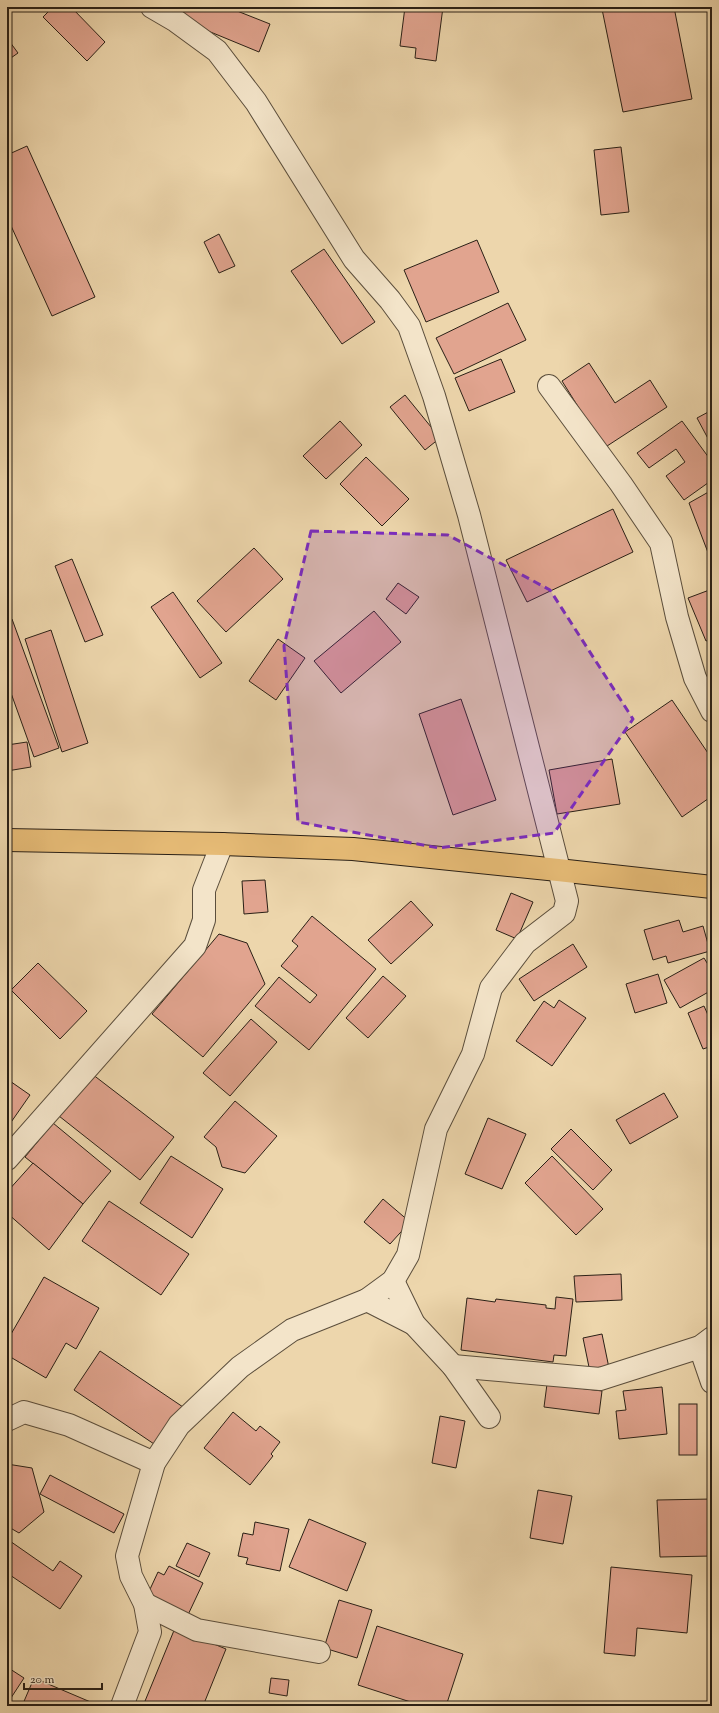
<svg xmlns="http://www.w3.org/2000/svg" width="719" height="1713" font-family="'Sorts Mill Goudy',serif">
<rect width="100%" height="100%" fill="#edd6ac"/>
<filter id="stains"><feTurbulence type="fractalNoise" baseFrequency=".005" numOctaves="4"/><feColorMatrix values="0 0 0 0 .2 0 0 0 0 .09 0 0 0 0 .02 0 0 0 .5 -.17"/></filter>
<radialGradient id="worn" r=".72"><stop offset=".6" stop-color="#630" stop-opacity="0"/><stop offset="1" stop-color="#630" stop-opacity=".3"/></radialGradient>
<g fill="#e1a48f" stroke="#2a2016">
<path d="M53 7H71L105 42 87 61 43 17Z"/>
<path d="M163 7H227L270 24 259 52 162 12Z"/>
<path d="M405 7H443L436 61 415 58 416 48 400 46Z"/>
<path d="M615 7H674L692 99 623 112 602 9Z"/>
<path d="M7 38 18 53 8 60 7 59Z"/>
<path d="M27 146 95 297 52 316 7 217V155Z"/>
<path d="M621 147 629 212 601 215 594 150Z"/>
<path d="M219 234 235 266 219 273 204 242Z"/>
<path d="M477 240 499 292 426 322 404 270Z"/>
<path d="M324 249 375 322 342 344 291 271Z"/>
<path d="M508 303 526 340 454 374 436 338Z"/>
<path d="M501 359 515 392 469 411 455 378Z"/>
<path d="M589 363 615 403 650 380 667 407 604 448 562 381Z"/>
<path d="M405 395 440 438 425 450 390 407Z"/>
<path d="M712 410V446L697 418Z"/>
<path d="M340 421 362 445 326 479 303 456Z"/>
<path d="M682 421 712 462V471L709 473 712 480 684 500 666 476 685 462 676 449 649 468 637 453Z"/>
<path d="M366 457 409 499 382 526 340 484Z"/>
<path d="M712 490V563L689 503Z"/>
<path d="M613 509 633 552 527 602 506 560Z"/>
<path d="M254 548 283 579 226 632 197 601Z"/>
<path d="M72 559 103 635 85 642 55 566Z"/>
<path d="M398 583 419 597 406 614 386 599Z"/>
<path d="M712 589V639L706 641 688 598Z"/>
<path d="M173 592 222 663 200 678 151 607Z"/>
<path d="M374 611 401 642 341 693 314 661Z"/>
<path d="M12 619 59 748 34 757 7 682V620Z"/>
<path d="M51 630 88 743 62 752 25 639Z"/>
<path d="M278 639 305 658 276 700 249 681Z"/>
<path d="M461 699 496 800 453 815 419 714Z"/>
<path d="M672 700 712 759V796L682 817 625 732Z"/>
<path d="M27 742 31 767 7 771V745Z"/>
<path d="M612 759 620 804 557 814 549 770Z"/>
<path d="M265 880 268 912 244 914 242 881Z"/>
<path d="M511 893 533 902 517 939 496 930Z"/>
<path d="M411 901 433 925 391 964 368 940Z"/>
<path d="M312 916 376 969 309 1050 255 1006 279 977 310 1003 317 995 281 966 298 946 292 941Z"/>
<path d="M679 920 683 932 703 926 710 951 668 963 666 956 653 960 644 930Z"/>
<path d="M219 934 247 943 265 984 203 1057 152 1014Z"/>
<path d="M573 944 587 967 534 1001 519 979Z"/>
<path d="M704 958 712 971V990L680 1008 664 980Z"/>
<path d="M38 963 87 1011 60 1039 11 990Z"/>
<path d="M658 974 667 1003 635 1013 626 984Z"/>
<path d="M383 976 406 996 368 1038 346 1018Z"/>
<path d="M559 1000 586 1018 552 1066 516 1041 544 1001 554 1008Z"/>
<path d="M704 1006 712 1024V1046L703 1049 688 1013Z"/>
<path d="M251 1019 277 1042 230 1096 203 1073Z"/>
<path d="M92 1074 174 1137 140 1180 59 1116Z"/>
<path d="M7 1079 30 1095 7 1128Z"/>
<path d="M664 1093 678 1117 630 1144 616 1120Z"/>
<path d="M235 1101 277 1136 245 1173 222 1167 216 1147 204 1137Z"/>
<path d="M488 1118 526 1134 502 1189 465 1174Z"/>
<path d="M53 1123 111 1171 83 1204 25 1157Z"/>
<path d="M571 1129 612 1170 593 1190 551 1149Z"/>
<path d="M171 1156 223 1189 192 1238 140 1203Z"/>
<path d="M552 1156 603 1209 576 1235 525 1183Z"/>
<path d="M33 1163 83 1204 49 1250 7 1213V1192Z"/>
<path d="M383 1199 410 1222 390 1244 364 1222Z"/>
<path d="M109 1201 189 1254 161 1295 82 1241Z"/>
<path d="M621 1274 622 1300 576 1302 574 1276Z"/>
<path d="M44 1277 99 1308 76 1349 66 1343 46 1378 7 1355V1341Z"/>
<path d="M556 1297 573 1299 566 1356 554 1355 553 1362 461 1350 467 1298 495 1302 496 1299 546 1305V1308L555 1309Z"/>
<path d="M602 1334 609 1368 590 1372 583 1338Z"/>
<path d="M100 1351 183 1407 157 1446 74 1390Z"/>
<path d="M547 1384 602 1391 599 1414 544 1407Z"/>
<path d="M662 1387 667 1434 619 1439 616 1411 626 1410 623 1391Z"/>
<rect x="679" y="1404" width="18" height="51"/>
<path d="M233 1412 256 1431 260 1426 280 1442 271 1454 273 1456 250 1485 204 1448Z"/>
<path d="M440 1416 465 1421 456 1468 432 1463Z"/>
<path d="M7 1464 32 1468 44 1512 19 1533 7 1526Z"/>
<path d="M50 1475 124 1514 114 1533 40 1494Z"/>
<path d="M538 1490 572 1496 563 1544 530 1538Z"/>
<path d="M712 1499V1556L660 1557 657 1500Z"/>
<path d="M309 1519 366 1543 347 1591 289 1567Z"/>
<path d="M255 1522 289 1529 280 1571 246 1564 248 1558 238 1556 243 1533 253 1535Z"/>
<path d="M7 1539 53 1571 60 1561 82 1576 60 1609 7 1573Z"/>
<path d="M187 1543 210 1553 199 1577 176 1566Z"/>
<path d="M169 1566 203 1583 186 1619 145 1600 158 1572 164 1575Z"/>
<path d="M611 1567 692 1575 687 1633 637 1628 635 1656 604 1653Z"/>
<path d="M339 1600 372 1610 357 1658 324 1648Z"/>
<path d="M377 1626 463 1654 446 1706H423L358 1685Z"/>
<path d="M175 1628 226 1649 203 1706H143Z"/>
<path d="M7 1667 24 1678 7 1704Z"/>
<path d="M34 1678 100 1706H22Z"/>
<path d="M271 1678 289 1680 287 1696 269 1693Z"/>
</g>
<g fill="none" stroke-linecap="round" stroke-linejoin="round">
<g stroke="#5b4e3c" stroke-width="24">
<g id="minor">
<path d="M549 386 621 484 661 543 677 617 695 678 712 711"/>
<path d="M7 1159 195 946 204 920V890L222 844"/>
<path d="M393 1281 414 1324 453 1366 489 1417"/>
<path d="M367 1300 414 1324"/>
<path d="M700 1347 712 1382"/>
<path d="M453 1366 600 1379 700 1347 712 1338"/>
<path d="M7 1420 24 1412 69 1425 154 1463"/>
<path d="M145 1604 197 1630 319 1652"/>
<path d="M122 1706 150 1632 145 1604 131 1576 127 1556 154 1463 179 1425 240 1367 292 1330 367 1300 393 1281 408 1255 436 1129 473 1054 491 988 525 943 564 913 567 901 469 515 434 396 409 326 390 300 354 259 256 102 217 51 176 21 152 7"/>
</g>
</g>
<g stroke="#2a2016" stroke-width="24">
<path id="major" d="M7 840 222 844 353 849 558 870 712 887"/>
</g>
<use href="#minor" stroke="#f3e4c9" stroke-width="22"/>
<use href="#major" stroke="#e6bb76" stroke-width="22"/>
</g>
<path fill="#7b2cbf" fill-opacity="0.2" stroke="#7b2cbf" stroke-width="3" stroke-dasharray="8 5" stroke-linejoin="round" d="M311 531 448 535 550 590 633 719 554 833 439 848 298 822 284 646Z"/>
<rect width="719" height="1713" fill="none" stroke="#edd6ac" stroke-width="24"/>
<rect x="8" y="8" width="703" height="1697" fill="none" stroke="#2a2016" stroke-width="2"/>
<rect x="12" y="12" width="695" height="1689" fill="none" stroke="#2a2016"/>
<path d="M24 1683v6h78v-6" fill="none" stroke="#2a2016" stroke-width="2"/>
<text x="30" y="1683" font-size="12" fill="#2a2016" stroke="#f3e4c9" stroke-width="3" paint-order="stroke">20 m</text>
<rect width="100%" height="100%" filter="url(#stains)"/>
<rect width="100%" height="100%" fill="url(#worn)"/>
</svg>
